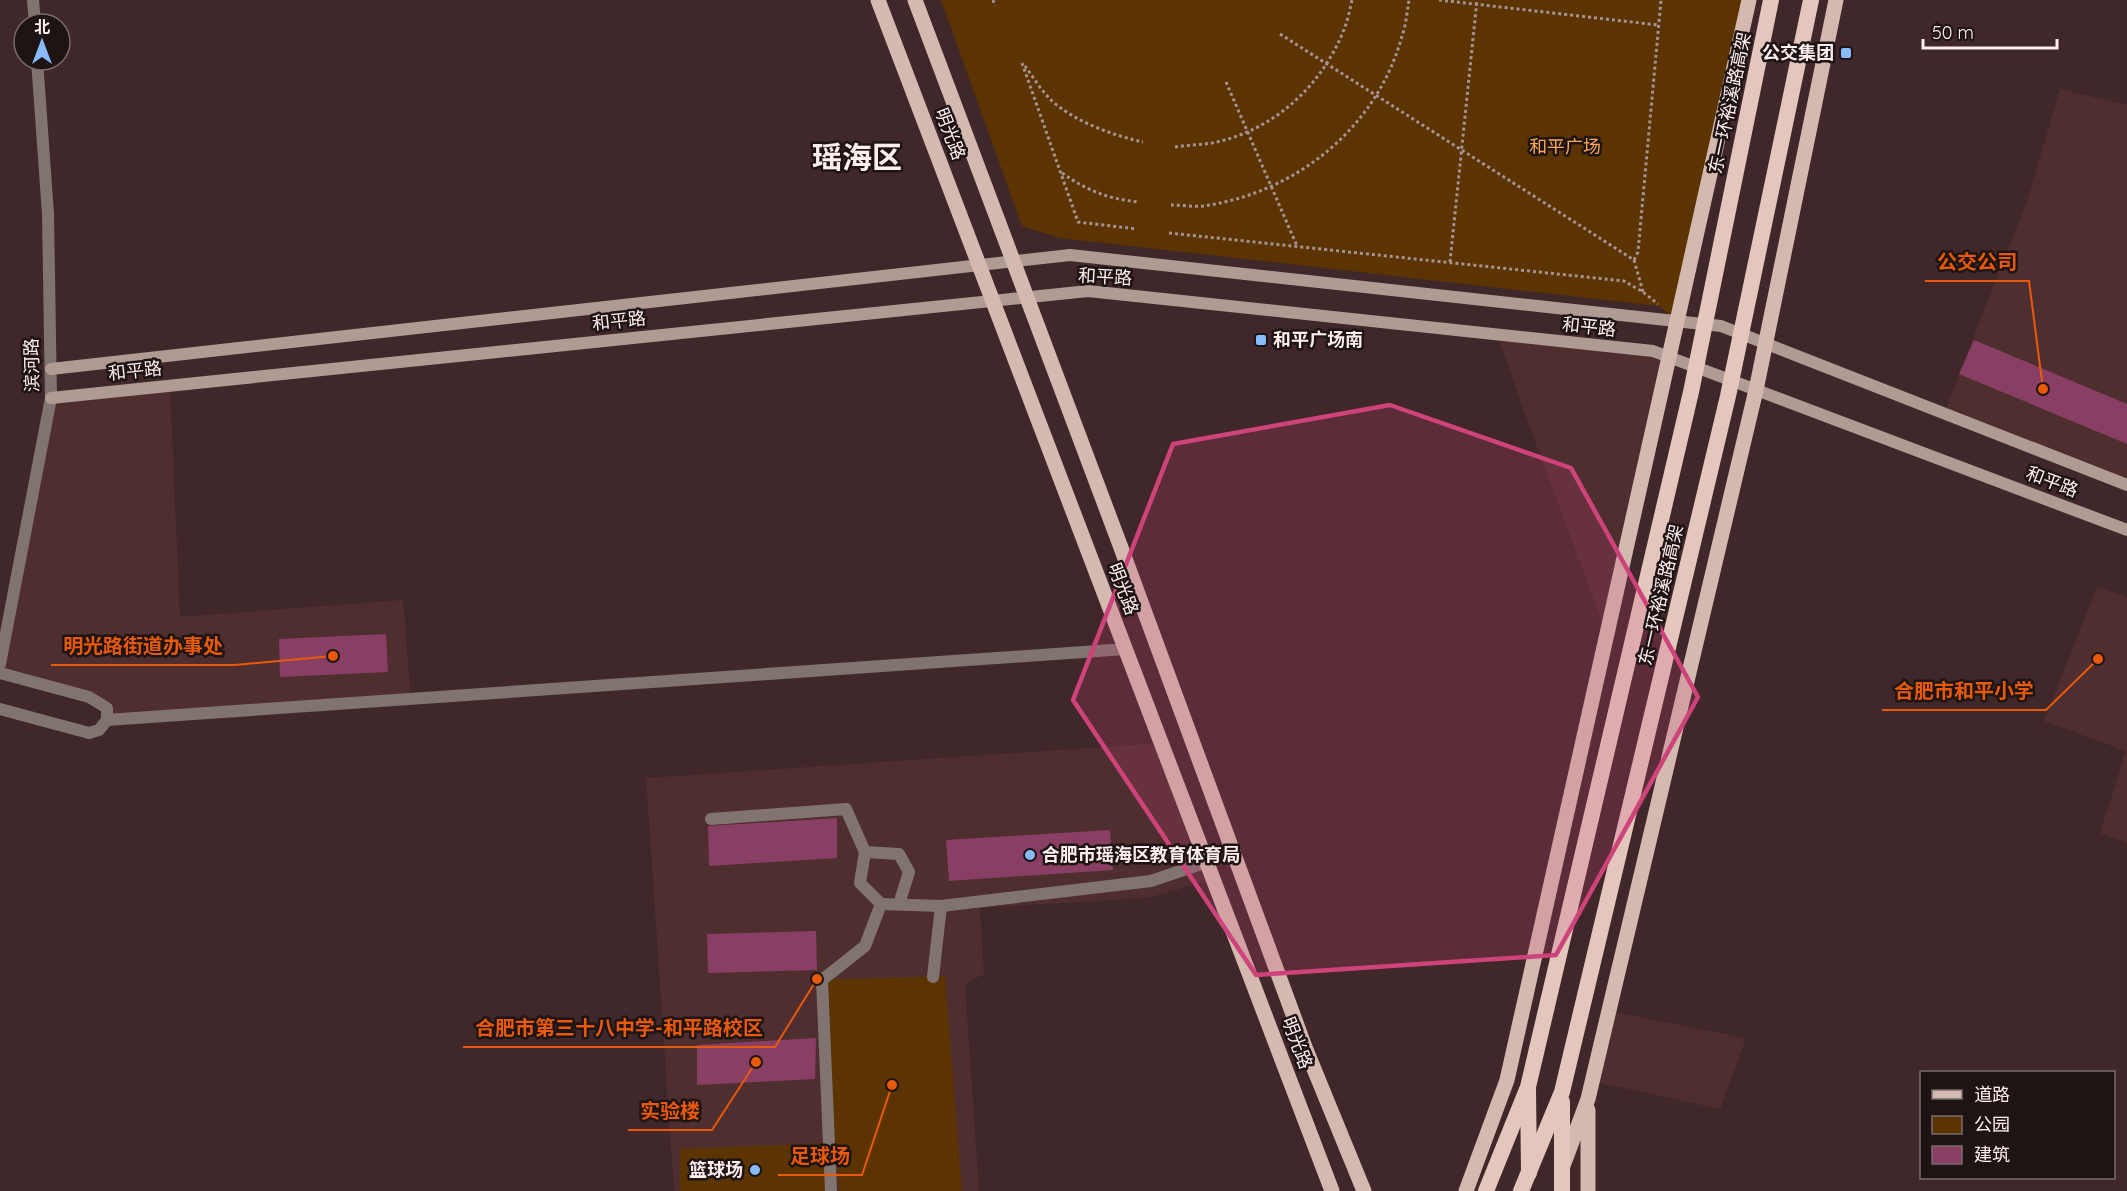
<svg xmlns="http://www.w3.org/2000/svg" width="2127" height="1191" font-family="Quicksand,'Noto Sans SC',sans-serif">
<rect width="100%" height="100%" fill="#402729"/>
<g fill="#4f2e30">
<path d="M2060 89 2127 105V485L1944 413 2028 198Z"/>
<path d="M1498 336 1669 357 1607 635 1522 406Z"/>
<path d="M170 386 180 617 403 600 411 699 107 720V708L0 673 51 398Z"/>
<path d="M2097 587 2127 597V843L2100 833 2126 751 2044 721Z"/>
<path d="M1162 743 1214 879 1147 898 980 908 984 974 965 984 979 1191H674L646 778Z"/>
<path d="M1609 1011 1746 1038 1720 1109 1592 1081Z"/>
</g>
<g fill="#5c3402">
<path d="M941 0H1749L1677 321 1659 306 1060 238 1022 226Z"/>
<path d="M945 976 962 1191H839L822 980Z"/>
<path d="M829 1143 832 1191H680V1149Z"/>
</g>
<g fill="#893f63">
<path d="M1974 340 2127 404V444L1959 374Z"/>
<path d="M386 634 388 672 280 677 279 639Z"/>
<path d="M837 818V858L709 866 708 826Z"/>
<path d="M1110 830 1113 870 949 881 946 840Z"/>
<path d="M816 931 817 970 708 973 707 934Z"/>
<path d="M816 1038 815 1079 697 1085V1045Z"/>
</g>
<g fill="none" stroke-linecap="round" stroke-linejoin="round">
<g stroke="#a59293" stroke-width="3" stroke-dasharray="3 3" stroke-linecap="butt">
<path d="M993 0 995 6"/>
<path d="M1439 0 1658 25"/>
<path d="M1280 34 1634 260 1643 292"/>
<path d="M1022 63 1078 222 1137 229"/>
<path d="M1025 66C1033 77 1041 90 1051 100 1075 122 1112 135 1143 142"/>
<path d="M1226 82 1297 246"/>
<path d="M1175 147C1187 145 1200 145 1212 143 1274 131 1323 85 1345 27 1348 19 1350 9 1352 0"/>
<path d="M1062 173C1088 191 1108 199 1139 202"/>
<path d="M1171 205C1181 205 1193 207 1203 206 1296 193 1377 128 1402 36 1406 25 1407 12 1409 0"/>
<path d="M1169 233 1624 281 1643 292 1658 304"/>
<path d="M1634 260 1638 252 1661 0"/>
<path d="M1450 262 1477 0"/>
</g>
<g stroke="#817470" stroke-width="12">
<path d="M0 673 89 697 107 708V720L99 730 89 733 0 709"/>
<path d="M107 720 1126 649"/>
<path d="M711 819 846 809 865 852 899 854 909 872 899 904"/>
<path d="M865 852 860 883 881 904"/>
<path d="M933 977 941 906"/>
<path d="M831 1191 822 980 865 946 881 904 941 906 1151 881 1207 862"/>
</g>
<g stroke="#817470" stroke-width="12">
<path d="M33 0 35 24"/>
<path d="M0 664 51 398 48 214 37 60"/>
</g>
<g stroke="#af9b94" stroke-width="12">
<path d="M51 369 1070 255 1721 326 2127 485"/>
<path d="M51 398 1088 291 1653 351 2127 530"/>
</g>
<g stroke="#d3b9b0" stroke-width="15">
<path d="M878 0 1332 1191"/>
<path d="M915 0 1120 545 1305 1047 1364 1191"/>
<path d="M1588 1110V1191"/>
<path d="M1563 1166 1588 1099 1756 390 1836 0"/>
<path d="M1466 1191 1507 1080 1749 0"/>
</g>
<path stroke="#e3c6bc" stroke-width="16" d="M1528 1088 1529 1173"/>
<g stroke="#e3c6bc" stroke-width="16">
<path d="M1562 1102V1191"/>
<path d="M1486 1191 1528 1087 1691 392 1771 0"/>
<path d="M1521 1191 1562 1092 1728 396 1811 0"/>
</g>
</g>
<path fill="#ce4379" fill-opacity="0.2" stroke="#ce4379" stroke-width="4.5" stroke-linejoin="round" d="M1390 405 1571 468 1698 697 1556 955 1256 975 1073 700 1173 444Z"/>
<g fill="#87bbfb" stroke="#1f1414" stroke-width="2">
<rect x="1840" y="47" width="12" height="12" rx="3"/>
<rect x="1255" y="334" width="12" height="12" rx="3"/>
<circle cx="1030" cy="855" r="6"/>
<circle cx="755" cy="1170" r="6"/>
</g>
<g text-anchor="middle" stroke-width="5" stroke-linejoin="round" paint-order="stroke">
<g font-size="18" font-weight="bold" fill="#fdefef" stroke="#1f1414" text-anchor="end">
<text x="1834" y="59">公交集团</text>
<text x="1273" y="346" text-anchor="start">和平广场南</text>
<text x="1042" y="861" text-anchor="start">合肥市瑶海区教育体育局</text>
<text x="743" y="1176">篮球场</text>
</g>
<g font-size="18" fill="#fdefef" stroke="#1f1414">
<text transform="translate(1730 103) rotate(-78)" y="6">东一环裕溪路高架</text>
<text transform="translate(950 134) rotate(69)" y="6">明光路</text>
<text transform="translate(1105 277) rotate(3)" y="6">和平路</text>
<text transform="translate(619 321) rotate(-6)" y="6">和平路</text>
<text transform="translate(1589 327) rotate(6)" y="6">和平路</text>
<text transform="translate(32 365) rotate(-91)" y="6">滨河路</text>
<text transform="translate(135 371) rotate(-6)" y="6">和平路</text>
<text transform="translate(2052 482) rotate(21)" y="6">和平路</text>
<text transform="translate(1123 589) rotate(69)" y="6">明光路</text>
<text transform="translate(1661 595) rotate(-77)" y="6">东一环裕溪路高架</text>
<text transform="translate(1297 1043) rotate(69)" y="6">明光路</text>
</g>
<g font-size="18" fill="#fcaa55" stroke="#1f1414">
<text x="1565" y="153">和平广场</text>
</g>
<g font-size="30" font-weight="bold" fill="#fdefef" stroke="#1f1414">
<text x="857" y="168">瑶海区</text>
</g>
</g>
<path fill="none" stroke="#e8590c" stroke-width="2" d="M2043 389L2029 281H1925M333 656L235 665H51M2098 659L2046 710H1882M817 979L775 1047H463M756 1062L712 1130H628M892 1085L862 1175H778"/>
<g fill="#e8590c" stroke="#1f1414" stroke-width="2">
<circle cx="2043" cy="389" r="6"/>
<circle cx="333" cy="656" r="6"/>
<circle cx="2098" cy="659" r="6"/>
<circle cx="817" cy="979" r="6"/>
<circle cx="756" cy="1062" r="6"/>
<circle cx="892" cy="1085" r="6"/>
</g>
<g font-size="20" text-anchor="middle" font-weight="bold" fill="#e8590c" stroke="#1f1414" stroke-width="5" stroke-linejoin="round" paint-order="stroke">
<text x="1977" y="269">公交公司</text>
<text x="143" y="653">明光路街道办事处</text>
<text x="1964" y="698">合肥市和平小学</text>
<text x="619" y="1035">合肥市第三十八中学-和平路校区</text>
<text x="670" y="1118">实验楼</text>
<text x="820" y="1163">足球场</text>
</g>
<rect x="1920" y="1071" width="195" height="108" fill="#1f1414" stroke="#786c6c" stroke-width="1.5"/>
<rect x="1932" y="1090" width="30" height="9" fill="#d3b9b0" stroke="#786c6c" stroke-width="1.5"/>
<text x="1974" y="1101" font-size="18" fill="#fdefef">道路</text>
<rect x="1932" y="1116" width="30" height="18" fill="#5c3402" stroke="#786c6c" stroke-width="1.5"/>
<text x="1974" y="1131" font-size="18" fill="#fdefef">公园</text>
<rect x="1932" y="1146" width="30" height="18" fill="#893f63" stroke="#786c6c" stroke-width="1.5"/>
<text x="1974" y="1161" font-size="18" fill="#fdefef">建筑</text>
<g transform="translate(42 42)"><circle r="28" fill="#1f1414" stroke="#786c6c" stroke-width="1.5"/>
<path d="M0-4.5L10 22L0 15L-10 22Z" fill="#87bbfb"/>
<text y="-9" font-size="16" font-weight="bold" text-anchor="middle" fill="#fdefef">北</text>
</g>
<path d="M1923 39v9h134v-9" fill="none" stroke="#fdefef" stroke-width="3"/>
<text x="1932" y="39" font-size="18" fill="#fdefef" stroke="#1f1414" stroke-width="4.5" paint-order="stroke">50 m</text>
</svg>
